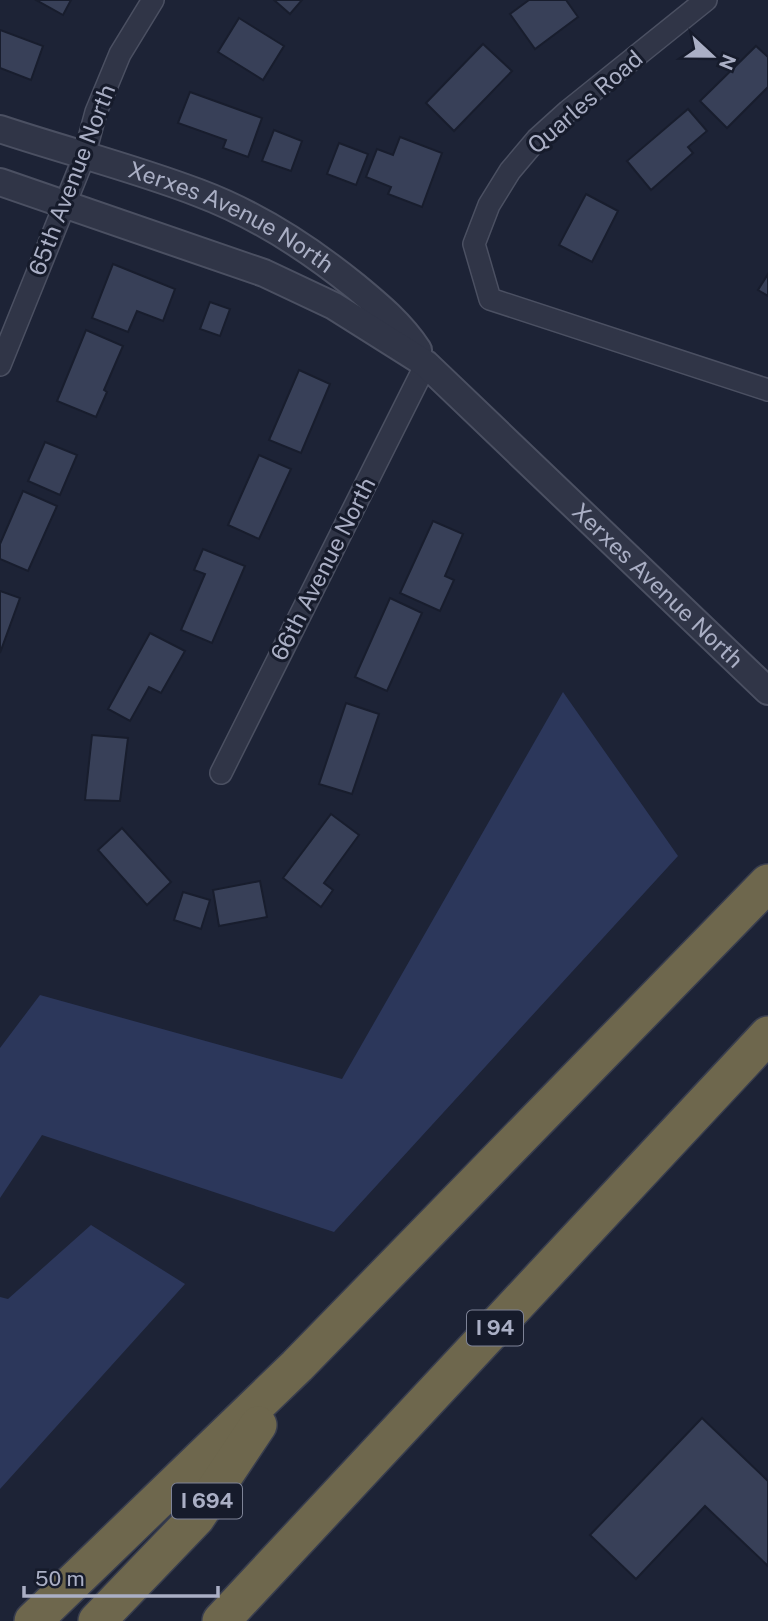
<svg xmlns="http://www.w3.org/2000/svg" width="768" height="1621" font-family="'Public Sans',sans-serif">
<rect width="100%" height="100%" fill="#1d2336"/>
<g fill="#2c375b">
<path d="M563 692 678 856 334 1232 42 1135 0 1198V1048L40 995 342 1079Z"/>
<path d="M91 1225 185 1284 0 1489V1297L8 1299Z"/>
</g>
<g fill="#384058" stroke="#181d2d" stroke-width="2">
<path d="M36 0H71L63 15Z"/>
<path d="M274 0H302L290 14Z"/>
<path d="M529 0H566L578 17 535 49 510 14Z"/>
<path d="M239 18 284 46 263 80 218 52Z"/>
<path d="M0 30 43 46 31 80 0 68Z"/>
<path d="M483 44 512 71 454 131 426 103Z"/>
<path d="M756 46 768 57V87L727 128 700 101Z"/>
<path d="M190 92 262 118 248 157 223 148 226 140 178 123Z"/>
<path d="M688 109 707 131 688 147 693 153 651 190 627 161Z"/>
<path d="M274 130 302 141 291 171 262 161Z"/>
<path d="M400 137 442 153 422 207 388 194 391 187 366 177 377 149 393 155Z"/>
<path d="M339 143 368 154 356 185 327 174Z"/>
<path d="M586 194 618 211 592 262 559 245Z"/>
<path d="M113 264 175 289 163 321 137 311 128 332 92 318Z"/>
<path d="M768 274V296L758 290Z"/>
<path d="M210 302 230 309 220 336 200 329Z"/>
<path d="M86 330 123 346 104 390 107 392 96 417 57 401Z"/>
<path d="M299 370 330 384 301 453 269 440Z"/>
<path d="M45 442 77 455 60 495 28 481Z"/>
<path d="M259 455 291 469 259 539 228 525Z"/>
<path d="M23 491 57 506 28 571 0 559V544Z"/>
<path d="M433 521 463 534 445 576 454 580 440 611 400 593Z"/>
<path d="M203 549 245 566 212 643 181 630 205 574 194 570Z"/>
<path d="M0 591 20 598 0 653Z"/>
<path d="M390 598 422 613 387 691 355 677Z"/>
<path d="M150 633 185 651 161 693 149 687 130 721 108 709Z"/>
<path d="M346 703 379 714 352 794 319 784Z"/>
<path d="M92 735 128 738 120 801 85 800Z"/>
<path d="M331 814 359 835 324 883 333 890 321 907 283 878Z"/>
<path d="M122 828 171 882 147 905 98 850Z"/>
<path d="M260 881 267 917 219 926 213 890Z"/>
<path d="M183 892 210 900 201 929 174 920Z"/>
<path d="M702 1418 768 1481V1566L705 1506 636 1579 590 1535Z"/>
</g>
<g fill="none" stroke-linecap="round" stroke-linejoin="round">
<g stroke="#4b5062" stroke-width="24">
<g id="minor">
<path d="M706 0 568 111 537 139 510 171 489 205 474 244 490 299 768 390"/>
<path d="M0 365 84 157 96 112 120 54 153 0"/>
<path d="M221 773 426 364"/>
</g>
</g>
<g stroke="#4b5062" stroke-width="30">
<g id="tertiary">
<path id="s1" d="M0 129C66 151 134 168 199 193 255 214 308 248 355 286 378 305 401 324 418 350"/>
<path id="s2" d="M0 182 264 273 334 306 426 364 768 691"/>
</g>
</g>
<g stroke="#383d4e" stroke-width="40">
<g id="motorway">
<path d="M33 1621 297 1366 768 883"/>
<path d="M97 1621 196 1518 258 1425"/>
<path d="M221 1621 768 1035"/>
</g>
</g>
<use href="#minor" stroke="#303547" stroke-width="21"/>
<use href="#tertiary" stroke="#303547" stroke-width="26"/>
<use href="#motorway" stroke="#6e674d" stroke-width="37"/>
</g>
<g text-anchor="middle" stroke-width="6" stroke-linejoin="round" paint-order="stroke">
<g fill="#161b2b" stroke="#7e8397" stroke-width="2">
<rect x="467" y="1310.5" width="56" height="35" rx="5"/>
<rect x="172" y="1483.5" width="70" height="35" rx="5"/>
</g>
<g font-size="21" font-weight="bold" fill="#aaafc5">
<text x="495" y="1335">I 94</text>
<text x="207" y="1508">I 694</text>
</g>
<g font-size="23" fill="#aaafc5" stroke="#161b2b">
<text transform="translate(585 102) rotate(-41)" y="8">Quarles Road</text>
<text transform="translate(72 180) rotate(-69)" y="8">65th Avenue North</text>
<text dy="8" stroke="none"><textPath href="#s1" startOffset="248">Xerxes Avenue North</textPath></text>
<text transform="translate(323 569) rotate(-63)" y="8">66th Avenue North</text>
<text dy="8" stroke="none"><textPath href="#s2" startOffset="786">Xerxes Avenue North</textPath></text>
</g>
</g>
<g transform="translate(712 56) rotate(112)" stroke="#161b2b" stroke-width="5" paint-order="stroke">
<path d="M0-5L12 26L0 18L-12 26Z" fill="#aaafc5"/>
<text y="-10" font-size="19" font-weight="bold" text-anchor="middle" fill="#aaafc5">N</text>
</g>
<path d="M24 1586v10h194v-10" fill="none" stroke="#aaafc5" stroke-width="3.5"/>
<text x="35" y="1586" font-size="21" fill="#aaafc5" stroke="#161b2b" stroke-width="5" paint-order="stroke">50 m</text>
</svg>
